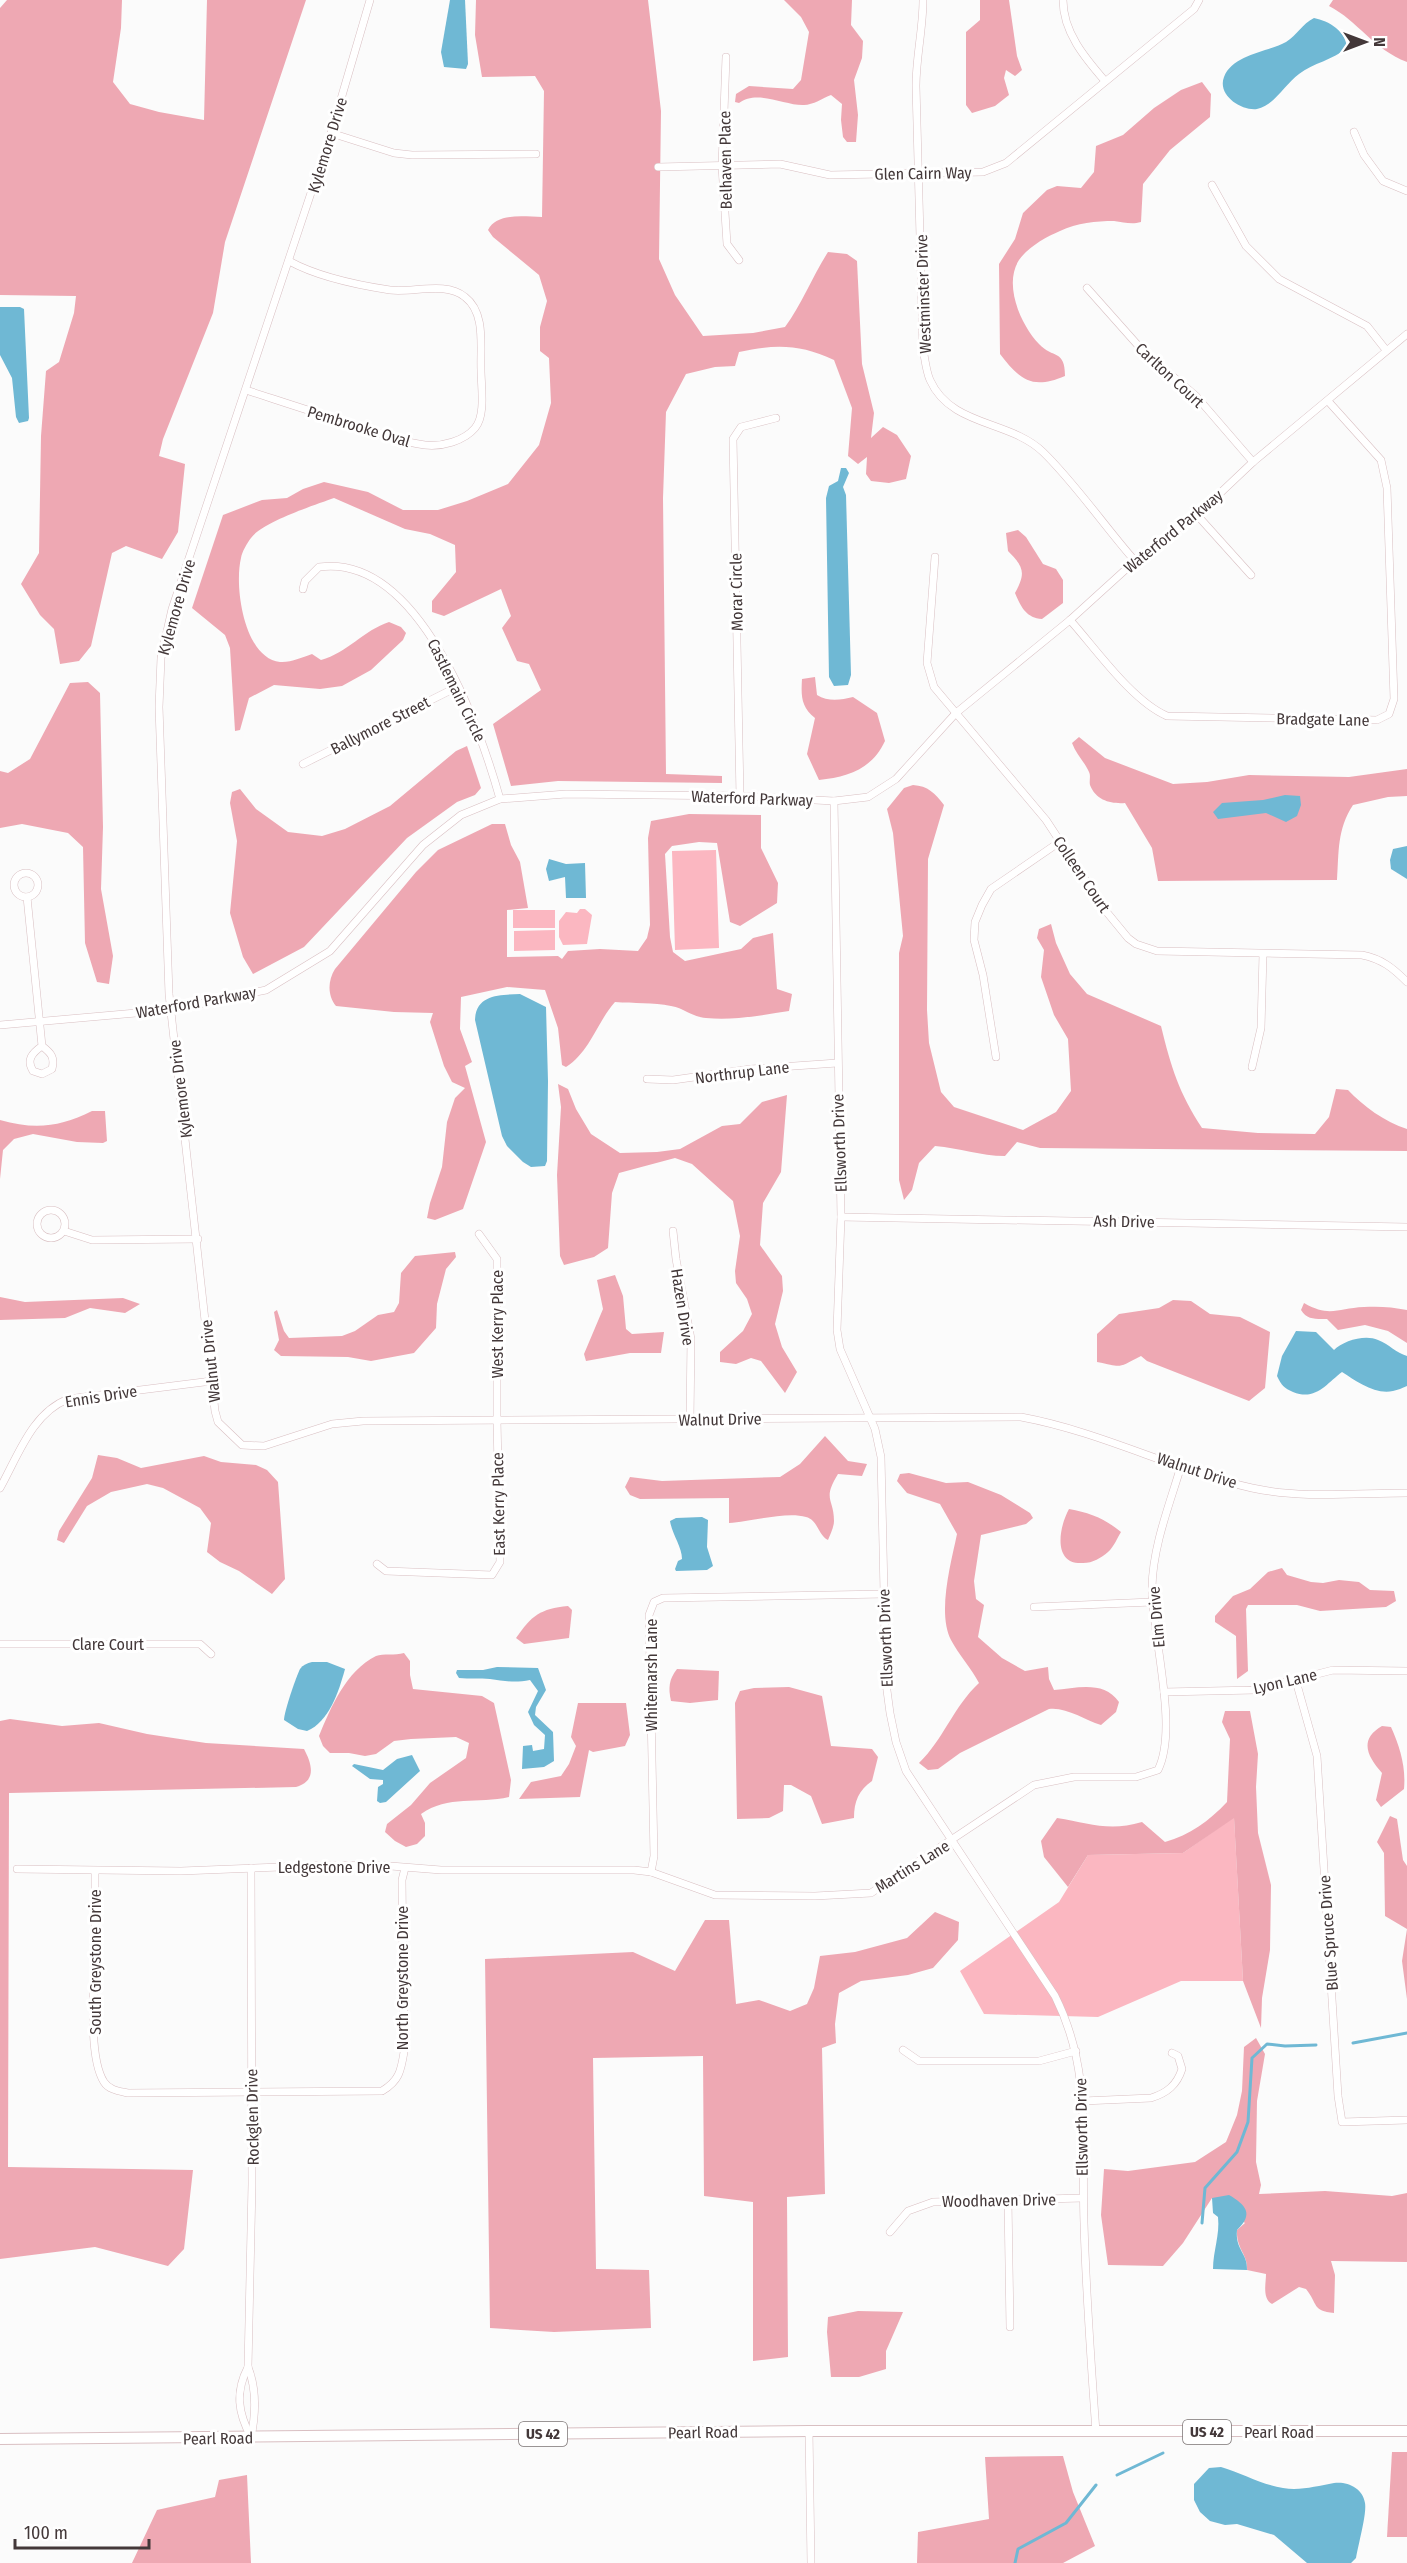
<svg xmlns="http://www.w3.org/2000/svg" width="1407" height="2563" font-family="'Fira Sans Condensed',sans-serif">
<rect width="100%" height="100%" fill="#fbfbfb"/>
<g fill="#fbb7c1">
<path d="M716 850 719 948 675 950 672 851Z"/>
<path d="M580 909H585L592 915 587 944 563 945 559 937V921L566 912 577 913Z"/>
<rect x="513" y="910" width="42" height="18"/>
<path d="M555 930V950L514 951V931Z"/>
<path d="M1234 1817 1243 1981H1181L1098 2017 984 2014 960 1971 1059 1902 1088 1855 1183 1853Z"/>
</g>
<g fill="#eea8b3">
<path d="M7 0H122L121 28 113 82 130 104 159 112 204 120 207 0H306L225 242 213 313 163 439 159 456 185 464 178 532 162 559 126 546 112 553 91 646 79 661 60 664 54 629 40 615 21 584 39 553 41 436 46 371 59 362 74 313 76 296 0 295V8Z"/>
<path d="M476 0H648L661 111 659 259 675 295 703 336 753 333 785 327C802 304 812 277 828 252L847 254 857 261 862 364 874 413 871 438 883 427 897 435 911 456 906 479 889 483 871 481 866 474 867 457 858 464 848 456 852 408 834 360C800 344 775 344 739 352L735 366 715 367 686 374 666 412 663 498 666 774 722 776V783L558 781 511 786 493 724 541 690 529 664 517 661 502 628 511 616 501 589 444 616 432 612V601L456 572 455 545 430 534 405 529 334 498C315 505 262 522 251 538 247 543 242 552 241 558 234 586 244 658 280 662 290 663 303 657 312 654L321 660C347 653 364 630 389 622L401 627 406 633 403 640 371 670 342 686 320 689 274 685 249 698 240 730 235 731 230 648 225 635 192 608 223 515 262 500 287 498 303 489 324 482 368 492 403 510H438L467 501 508 484 539 445 551 403 549 358 540 351V327L547 301 539 275 493 237 488 230C497 212 525 217 542 217L544 91 535 76 482 77 475 35Z"/>
<path d="M784 0H852L851 25 863 41 862 58 854 80 858 115 856 142H847L843 137 841 120 842 104 831 95C823 98 813 105 804 105 786 106 757 89 739 103L735 102 736 94 749 86 793 89 801 80 809 32 801 17Z"/>
<path d="M980 0H1009L1017 56 1022 70 1015 76 1006 70 1004 78 1009 95 995 106 972 113 966 105V32L980 20Z"/>
<path d="M1333 0H1407V62C1373 49 1358 21 1329 6Z"/>
<path d="M1202 82 1211 94 1210 117 1170 150 1143 184 1141 222C1131 225 1124 222 1114 221 1096 221 1077 223 1060 231 1046 237 1028 247 1019 260 1003 285 1021 325 1039 344 1053 359 1065 349 1065 376 1032 390 1020 380 1000 354L999 264 1015 239 1023 213 1047 190 1057 186 1081 188 1094 172 1096 146 1123 135 1154 108 1181 90Z"/>
<path d="M1018 530 1026 537 1043 564 1056 569 1063 580V603L1042 619C1026 618 1021 607 1015 593 1026 573 1024 567 1008 551L1006 533Z"/>
<path d="M815 677 817 695C828 702 841 700 853 697L877 713 885 741C872 769 848 777 819 780L807 754 815 718C801 707 801 696 802 679Z"/>
<path d="M88 682 100 693 103 827 101 889 113 956 109 984 97 982 85 943 83 847 68 833 22 824 0 828V771L8 773 30 759 70 683Z"/>
<path d="M1079 737 1105 758 1173 784 1207 782 1249 775 1349 777 1407 769V796L1388 797 1353 805C1337 829 1339 852 1337 880L1158 881 1152 848 1125 803C1112 804 1096 801 1090 785 1089 781 1091 776 1089 772 1084 761 1076 754 1072 743Z"/>
<path d="M467 746 481 788 475 795 457 802 407 838 304 947 253 974 243 957 230 913 237 841 230 803 232 792 240 789 256 809 288 832 322 836 345 829 390 806 456 751Z"/>
<path d="M913 785C928 786 935 793 944 805L928 859 927 1010 929 1043 941 1092 954 1107 1023 1130 1056 1112 1071 1091 1068 1039 1054 1015 1041 977 1044 950 1037 938 1039 929 1051 924 1056 943 1070 974 1087 994 1161 1026C1171 1067 1179 1093 1202 1128L1258 1133 1315 1134 1329 1117 1336 1089 1348 1090C1363 1106 1385 1122 1407 1129V1151L1040 1148 1017 1142 1005 1156C980 1156 960 1148 935 1146L919 1163 912 1190 904 1200 899 1180V953L903 936 893 833 887 809 904 788Z"/>
<path d="M689 814 761 815V848L778 883 777 903 740 926 730 922 717 843 699 842 672 846 665 854 670 937 673 952 685 961 741 949 753 938 773 933 777 989 792 994 789 1011C762 1015 733 1021 706 1018 692 1017 684 1008 671 1006 653 1002 634 1004 615 1002 597 1022 590 1052 566 1067L562 1065 558 1028 545 990 507 987 461 997 460 1029 472 1062 465 1066 486 1142 463 1209 435 1220 427 1218 430 1203 442 1167 447 1122 455 1098 465 1088 452 1082 444 1066 430 1022 433 1013 394 1012 336 1006C327 995 328 980 335 969L416 872 438 850 492 824H505L511 845 520 862 528 908 507 910V957L558 956 562 959 568 951 600 949 638 951 647 938 650 925 648 838 651 821Z"/>
<path d="M558 1084 568 1089 576 1109 591 1134 620 1153 657 1152 680 1149 722 1126 740 1124 762 1102 787 1095 781 1172 763 1203 760 1245 782 1276 783 1291 775 1324 782 1347 797 1372 785 1393 761 1361 751 1358 736 1364 720 1362V1352L743 1331 752 1314 747 1299 736 1283 735 1271 740 1236 733 1201 692 1164 675 1158 619 1173 612 1193 608 1248 594 1257 564 1265 560 1256 557 1175 561 1107Z"/>
<path d="M92 1111H105L107 1141 103 1143 77 1142 33 1134 14 1139 3 1150 0 1179V1120C35 1130 60 1127 92 1111Z"/>
<path d="M455 1252 456 1257 446 1269 437 1304 436 1328 414 1353 371 1361 348 1357 281 1356 274 1350 279 1340 274 1312 277 1310 284 1331 289 1338 342 1336 355 1331 378 1315 394 1312 399 1303 401 1273 415 1256Z"/>
<path d="M615 1275 623 1296 626 1329 632 1334 664 1332 661 1353H630L586 1361 584 1354 603 1309 597 1280Z"/>
<path d="M0 1297 25 1302 123 1298 140 1304 125 1313 90 1308 65 1318 0 1320Z"/>
<path d="M1173 1300 1191 1301 1210 1314 1240 1317 1270 1332 1265 1388 1249 1401 1147 1361 1141 1356C1116 1369 1123 1367 1097 1362V1334L1119 1314 1159 1308Z"/>
<path d="M1304 1303C1330 1318 1338 1308 1364 1307 1378 1306 1393 1307 1407 1310V1343L1388 1331 1365 1325 1338 1330 1327 1319C1316 1319 1307 1320 1301 1310Z"/>
<path d="M825 1436 848 1461 867 1464 862 1476 838 1474C822 1500 834 1498 834 1521 834 1527 830 1535 828 1540 818 1535 818 1520 806 1517 786 1511 750 1522 729 1523V1498L640 1499 630 1495 625 1487 630 1477 662 1481 780 1477 800 1464Z"/>
<path d="M98 1455 117 1458 141 1468 204 1456 221 1462 256 1465 267 1470 278 1482 285 1579 272 1594 239 1571 220 1562 207 1552 211 1523 200 1508 163 1488 147 1484 111 1492 87 1506 64 1543 57 1540 59 1531 92 1478Z"/>
<path d="M909 1473 946 1483 968 1482 1001 1495 1030 1513 1033 1518 1026 1524 981 1535 974 1581 976 1599 984 1605 978 1637 1002 1658 1025 1671 1048 1667 1049 1679 1054 1690C1077 1688 1104 1680 1119 1702L1116 1712 1101 1725C1084 1720 1067 1707 1049 1709L960 1753 938 1769 928 1770 919 1763C943 1740 954 1706 979 1683 971 1668 959 1655 951 1640 937 1613 951 1563 957 1534L940 1504 907 1493 897 1481 900 1474Z"/>
<path d="M1069 1509C1090 1513 1104 1518 1121 1532 1117 1538 1114 1547 1108 1552 1101 1558 1093 1563 1083 1563 1052 1565 1059 1527 1069 1509Z"/>
<path d="M1282 1568 1287 1575 1311 1582 1323 1583 1339 1580 1359 1582 1370 1590 1394 1591 1396 1601 1386 1607 1320 1611 1297 1605H1248L1246 1609 1248 1671 1237 1679 1236 1636 1215 1622V1616L1233 1596 1250 1589 1268 1572Z"/>
<path d="M568 1606 572 1610 569 1638 524 1644 516 1638C532 1615 540 1609 568 1606Z"/>
<path d="M404 1653 410 1661V1675L413 1689 482 1696 494 1703 511 1780 509 1797C478 1804 448 1795 421 1814L425 1823V1836L417 1844 406 1847 395 1841 385 1832 387 1824 411 1805 430 1783 466 1758 469 1743 456 1737 411 1739 394 1741 376 1754 365 1756 349 1753H330L323 1746 319 1736C331 1707 346 1671 376 1656 383 1653 395 1656 404 1653Z"/>
<path d="M677 1669 719 1671 718 1700 690 1703 671 1701C668 1688 669 1679 677 1669Z"/>
<path d="M789 1687 822 1696 831 1746 872 1749 878 1757 872 1781C859 1790 854 1801 854 1818L822 1824 811 1796 791 1785H784L783 1811 769 1818 737 1819 735 1703 740 1691 754 1688Z"/>
<path d="M578 1703H626L630 1735 625 1746 593 1752 589 1750 580 1797 519 1799 531 1782 561 1776 569 1764 576 1746 571 1737Z"/>
<path d="M1225 1711H1250L1258 1754 1256 1787 1258 1833 1271 1885 1270 1950 1262 1998 1261 2028 1243 1981 1234 1818 1183 1853 1088 1855 1068 1887 1044 1857 1041 1841 1057 1818C1089 1823 1109 1832 1142 1822L1165 1842C1190 1835 1209 1821 1227 1802L1230 1739 1222 1722Z"/>
<path d="M10 1719 62 1726 99 1723 147 1734 206 1743 304 1749C312 1764 317 1781 296 1787L9 1793 8 2167 193 2170 184 2249 168 2266 95 2247 0 2259V1721Z"/>
<path d="M1382 1726 1391 1727C1400 1747 1406 1767 1404 1789L1381 1807 1376 1800 1382 1773C1368 1757 1358 1740 1382 1726Z"/>
<path d="M1390 1816 1397 1819 1403 1860 1407 1866V1999L1402 1961 1407 1929 1385 1916 1384 1853 1377 1842Z"/>
<path d="M935 1912 959 1922 958 1940 933 1968 908 1975 861 1981 839 1993 835 2024 836 2043 822 2048 825 2194 787 2197 788 2357 753 2361V2202L704 2196 703 2056 593 2058 596 2269 649 2270 651 2328 554 2332 490 2328 485 1959 633 1952 675 1971 705 1920H729L736 2004 759 2000 790 2011 807 2004 814 1988 820 1956 855 1952 907 1938Z"/>
<path d="M1256 2038 1265 2054 1257 2101 1256 2162 1261 2185 1259 2194 1325 2191 1392 2196 1407 2193V2262L1331 2261 1335 2275 1334 2313C1312 2311 1318 2304 1306 2289L1299 2287 1272 2304C1262 2298 1266 2284 1266 2274L1247 2270C1248 2254 1236 2249 1237 2230L1245 2223 1212 2198 1183 2243 1163 2266 1108 2265 1101 2215 1104 2169 1128 2171 1195 2162 1226 2142 1237 2115 1242 2091 1244 2047Z"/>
<path d="M858 2311 903 2312 886 2351V2369L859 2377H831L827 2332 828 2317Z"/>
<path d="M1392 2452H1407V2537H1387Z"/>
<path d="M1063 2456 1073 2492 1095 2546 1063 2563H917L918 2532 989 2519 985 2457Z"/>
<path d="M247 2475 251 2563H132L157 2510 215 2497 219 2480Z"/>
</g>
<g fill="#6fb8d4">
<path d="M450 0H465L468 64 466 69 444 67 441 52Z"/>
<path d="M1314 18C1329 21 1346 31 1347 48 1333 60 1313 63 1299 74 1285 84 1274 106 1257 109 1241 111 1217 95 1224 77 1233 54 1268 52 1286 42 1297 35 1302 24 1314 18Z"/>
<path d="M0 307H20L24 309 29 418 28 421 19 423 16 417 12 378 0 355Z"/>
<path d="M841 468H846L849 473 843 487 846 495 851 675 848 685 834 686 829 677 826 498 829 486 838 481Z"/>
<path d="M1285 795 1300 796 1301 805 1297 816 1286 822 1266 813 1218 819 1213 812 1222 803 1263 800Z"/>
<path d="M1407 846V879L1391 869 1390 860 1393 849Z"/>
<path d="M549 859 566 864 585 863 586 898H566L565 877 549 881 546 869Z"/>
<path d="M520 994 546 1007 548 1081 547 1161 545 1166 531 1167 523 1162 507 1146 502 1136 475 1020C476 994 500 995 520 994Z"/>
<path d="M1296 1331 1316 1332 1334 1350C1343 1341 1365 1334 1378 1340 1389 1344 1396 1353 1407 1356V1386C1402 1388 1398 1390 1393 1391 1375 1395 1356 1381 1342 1372 1326 1384 1316 1401 1293 1392 1284 1388 1282 1386 1277 1376L1282 1356Z"/>
<path d="M702 1517 708 1520 707 1547 713 1566 707 1570 676 1571 675 1569 678 1561 682 1559C682 1547 672 1534 670 1521L676 1518Z"/>
<path d="M312 1662H327L345 1669C339 1691 329 1722 307 1731L298 1729 284 1720C284 1712 296 1677 300 1669 303 1665 307 1663 312 1662Z"/>
<path d="M497 1667 538 1668 546 1690 536 1707 535 1715 553 1732 554 1761 544 1767 522 1769 523 1746 532 1745 533 1751 544 1749 545 1735 534 1725 528 1712 538 1691 530 1680C515 1683 504 1681 490 1679 480 1678 469 1679 459 1678L456 1673 457 1670H483Z"/>
<path d="M412 1755 420 1771 386 1802 380 1803 377 1801 378 1787 383 1784V1780L370 1779 352 1766 354 1764 383 1770 397 1759Z"/>
<path d="M1229 2195C1246 2205 1254 2214 1237 2230 1235 2250 1248 2253 1247 2270L1213 2269C1213 2251 1220 2235 1218 2217L1213 2213 1212 2198Z"/>
<path d="M1221 2467C1241 2473 1263 2485 1283 2488 1300 2491 1317 2486 1334 2483 1347 2481 1363 2488 1365 2503 1367 2514 1358 2545 1356 2558L1351 2563H1307L1274 2535 1237 2524 1225 2525 1210 2521 1200 2512 1194 2500V2484L1209 2468Z"/>
</g>
<g fill="none" stroke-linecap="round" stroke-linejoin="round">
<g stroke="#6fb8d4" stroke-width="3">
<path d="M1353 2043 1407 2033"/>
<path d="M1202 2223 1205 2188 1237 2152 1248 2122 1252 2058 1267 2044 1285 2046 1316 2045"/>
<path d="M1117 2475 1163 2453"/>
<path d="M1015 2563 1018 2549 1066 2523 1096 2485"/>
</g>
<g stroke="#d9bfc2" stroke-width="8">
<g id="street">
<path d="M370 0 331 133 172 609 161 658 159 707 169 994 215 1411 218 1422 242 1445 264 1446 332 1424 363 1421 1021 1417C1102 1432 1173 1470 1252 1488 1302 1499 1356 1493 1407 1493"/>
<path d="M923 0C923 29 916 57 916 86L923 349C925 359 926 371 930 380 951 427 1010 420 1043 452 1075 483 1105 527 1135 561"/>
<path d="M1063 0C1063 32 1085 58 1105 81"/>
<path d="M726 57 722 166 727 244 739 260"/>
<path d="M1354 132 1364 155 1383 181 1407 191"/>
<path d="M331 133 394 153 412 155 536 154"/>
<path d="M658 167 780 164 830 175 983 172 1006 163 1194 9 1199 0"/>
<path d="M1212 185 1246 246 1279 279 1367 326 1386 350"/>
<path d="M1087 288 1143 351 1196 396 1253 462"/>
<path d="M246 390C283 402 319 414 355 425 377 433 402 442 425 445 442 447 464 441 475 428 486 415 481 386 481 370 480 346 486 313 465 297 446 281 413 293 390 290 357 285 318 277 289 261"/>
<path d="M1197 515 1251 575"/>
<path d="M935 557 927 663 934 687 1046 820 1105 910 1128 938 1136 944 1157 951 1362 955C1382 959 1393 968 1407 982"/>
<path d="M303 589 305 581 319 567C419 553 479 725 500 799"/>
<path d="M1070 620C1096 649 1132 701 1167 716L1377 720 1389 714 1394 699 1387 488 1381 460 1328 401"/>
<path d="M303 764 457 687"/>
<path d="M740 796 733 439 741 427 776 418"/>
<path d="M834 801 841 1217 837 1330 840 1349 875 1429 881 1457 886 1683 890 1713 896 1742 906 1771 1055 1996C1093 2072 1081 2142 1084 2223 1086 2293 1091 2363 1096 2432"/>
<circle cx="26" cy="885" r="12"/>
<path d="M27 897 42 1046C51 1053 55 1057 52 1069L42 1074 33 1071C26 1060 32 1053 42 1046"/>
<path d="M0 1025 170 1010 266 990 330 951 423 845 461 815 500 799 566 794 740 796 834 801 868 797 896 779 956 713 1070 620 1135 561 1197 515 1253 462 1407 334"/>
<path d="M996 1057 983 975 974 940 975 922 982 905 991 889 1061 841"/>
<path d="M1252 1067 1261 1028 1263 954"/>
<path d="M647 1079 673 1080 751 1069 837 1063"/>
<circle cx="51" cy="1224" r="14"/>
<path d="M841 1217 1407 1227"/>
<path d="M64 1231 92 1240 198 1239"/>
<path d="M673 1231 676 1259 691 1339 690 1419"/>
<path d="M0 1488C18 1456 32 1413 68 1399L212 1381"/>
<path d="M377 1564 386 1571 492 1575 500 1562 497 1420V1259L479 1234"/>
<path d="M1034 1607 1152 1602"/>
<path d="M0 1644H200L211 1654"/>
<path d="M1296 1681 1317 1756 1338 2096 1342 2122 1407 2120"/>
<path d="M1164 1692 1255 1690 1333 1670 1407 1671"/>
<path d="M17 1869 181 1871 333 1865H378L441 1870H634L651 1872 715 1895 815 1896 871 1893 1034 1785 1074 1777H1136L1158 1770C1179 1728 1152 1636 1152 1587 1153 1546 1169 1506 1181 1466"/>
<path d="M95 1871C95 1900 95 1929 95 1958 94 1989 88 2057 104 2082 109 2090 119 2091 128 2093L382 2091C399 2081 401 2071 404 2052L402 1880 405 1868"/>
<path d="M651 1872 654 1856 649 1615 654 1602 663 1598 884 1594"/>
<path d="M903 2050 919 2061H1039L1076 2051"/>
<path d="M1083 2101 1151 2098C1167 2093 1177 2085 1182 2069L1178 2056 1172 2053"/>
<path d="M1008 2201 1010 2327"/>
<path d="M890 2232 908 2211 933 2202 1083 2198"/>
<path d="M248 2367C235 2392 238 2413 251 2437"/>
<path d="M809 2431 811 2563"/>
<path d="M251 2437C256 2413 257 2390 248 2367L252 2184 251 1868"/>
</g>
</g>
<g stroke="#d9bfc2" stroke-width="12">
<path id="primary" d="M0 2439 809 2431H1407"/>
</g>
<use href="#street" stroke="#fff" stroke-width="7"/>
<use href="#primary" stroke="#fff" stroke-width="10"/>
</g>
<g text-anchor="middle" stroke-width="6" stroke-linejoin="round" paint-order="stroke">
<g fill="#fff" stroke="#7b7474" stroke-width="1.5">
<rect x="1183" y="2420" width="48" height="24" rx="4.5"/>
<rect x="519" y="2422" width="48" height="24" rx="4.5"/>
</g>
<g font-size="15" font-weight="bold" fill="#433839">
<text x="1207" y="2437">US 42</text>
<text x="543" y="2439">US 42</text>
</g>
<g font-size="16" fill="#433839" stroke="#fff">
<text transform="translate(327 145) rotate(-73)" y="6">Kylemore Drive</text>
<text transform="translate(725 160) rotate(-91)" y="6">Belhaven Place</text>
<text transform="translate(923 173) rotate(-1)" y="6">Glen Cairn Way</text>
<text transform="translate(923 294) rotate(-92)" y="6">Westminster Drive</text>
<text transform="translate(1170 375) rotate(43)" y="6">Carlton Court</text>
<text transform="translate(359 426) rotate(17)" y="6">Pembrooke Oval</text>
<text transform="translate(1173 531) rotate(-39)" y="6">Waterford Parkway</text>
<text transform="translate(736 592) rotate(-91)" y="6">Morar Circle</text>
<text transform="translate(176 607) rotate(-74)" y="6">Kylemore Drive</text>
<text transform="translate(457 690) rotate(64)" y="6">Castlemain Circle</text>
<text transform="translate(1323 719) rotate(1)" y="6">Bradgate Lane</text>
<text transform="translate(380 725) rotate(-27)" y="6">Ballymore Street</text>
<text transform="translate(752 798) rotate(2)" y="6">Waterford Parkway</text>
<text transform="translate(1082 874) rotate(56)" y="6">Colleen Court</text>
<text transform="translate(196 1002) rotate(-10)" y="6">Waterford Parkway</text>
<text transform="translate(742 1072) rotate(-7)" y="6">Northrup Lane</text>
<text transform="translate(180 1089) rotate(-97)" y="6">Kylemore Drive</text>
<text transform="translate(839 1143) rotate(-92)" y="6">Ellsworth Drive</text>
<text transform="translate(1124 1221) rotate(1)" y="6">Ash Drive</text>
<text transform="translate(683 1307) rotate(81)" y="6">Hazen Drive</text>
<text transform="translate(497 1324) rotate(-90)" y="6">West Kerry Place</text>
<text transform="translate(210 1361) rotate(-96)" y="6">Walnut Drive</text>
<text transform="translate(101 1396) rotate(-9)" y="6">Ennis Drive</text>
<text transform="translate(720 1419) rotate(-1)" y="6">Walnut Drive</text>
<text transform="translate(1197 1470) rotate(18)" y="6">Walnut Drive</text>
<text transform="translate(498 1504) rotate(-91)" y="6">East Kerry Place</text>
<text transform="translate(1156 1617) rotate(-95)" y="6">Elm Drive</text>
<text transform="translate(885 1638) rotate(-92)" y="6">Ellsworth Drive</text>
<text x="108" y="1650">Clare Court</text>
<text transform="translate(651 1675) rotate(-90)" y="6">Whitemarsh Lane</text>
<text transform="translate(1285 1681) rotate(-13)" y="6">Lyon Lane</text>
<text transform="translate(912 1866) rotate(-32)" y="6">Martins Lane</text>
<text x="334" y="1873">Ledgestone Drive</text>
<text transform="translate(1328 1933) rotate(-94)" y="6">Blue Spruce Drive</text>
<text transform="translate(95 1962) rotate(-90)" y="6">South Greystone Drive</text>
<text transform="translate(402 1978) rotate(-90)" y="6">North Greystone Drive</text>
<text transform="translate(252 2117) rotate(-91)" y="6">Rockglen Drive</text>
<text transform="translate(1081 2127) rotate(-91)" y="6">Ellsworth Drive</text>
<text transform="translate(999 2200) rotate(-1)" y="6">Woodhaven Drive</text>
<text transform="translate(703 2432) rotate(-1)" y="6">Pearl Road</text>
<text x="1279" y="2438">Pearl Road</text>
<text transform="translate(218 2438) rotate(-1)" y="6">Pearl Road</text>
</g>
</g>
<g transform="translate(1365 42) rotate(90)" stroke="#ffffff" stroke-width="4.5" paint-order="stroke">
<path d="M0-4.5L10 22L0 15L-10 22Z" fill="#433839"/>
<text y="-9" font-size="16" font-weight="bold" text-anchor="middle" fill="#433839">N</text>
</g>
<path d="M15 2539v9h134v-9" fill="none" stroke="#433839" stroke-width="3"/>
<text x="24" y="2539" font-size="18" fill="#433839" stroke="#ffffff" stroke-width="4.5" paint-order="stroke">100 m</text>
</svg>
